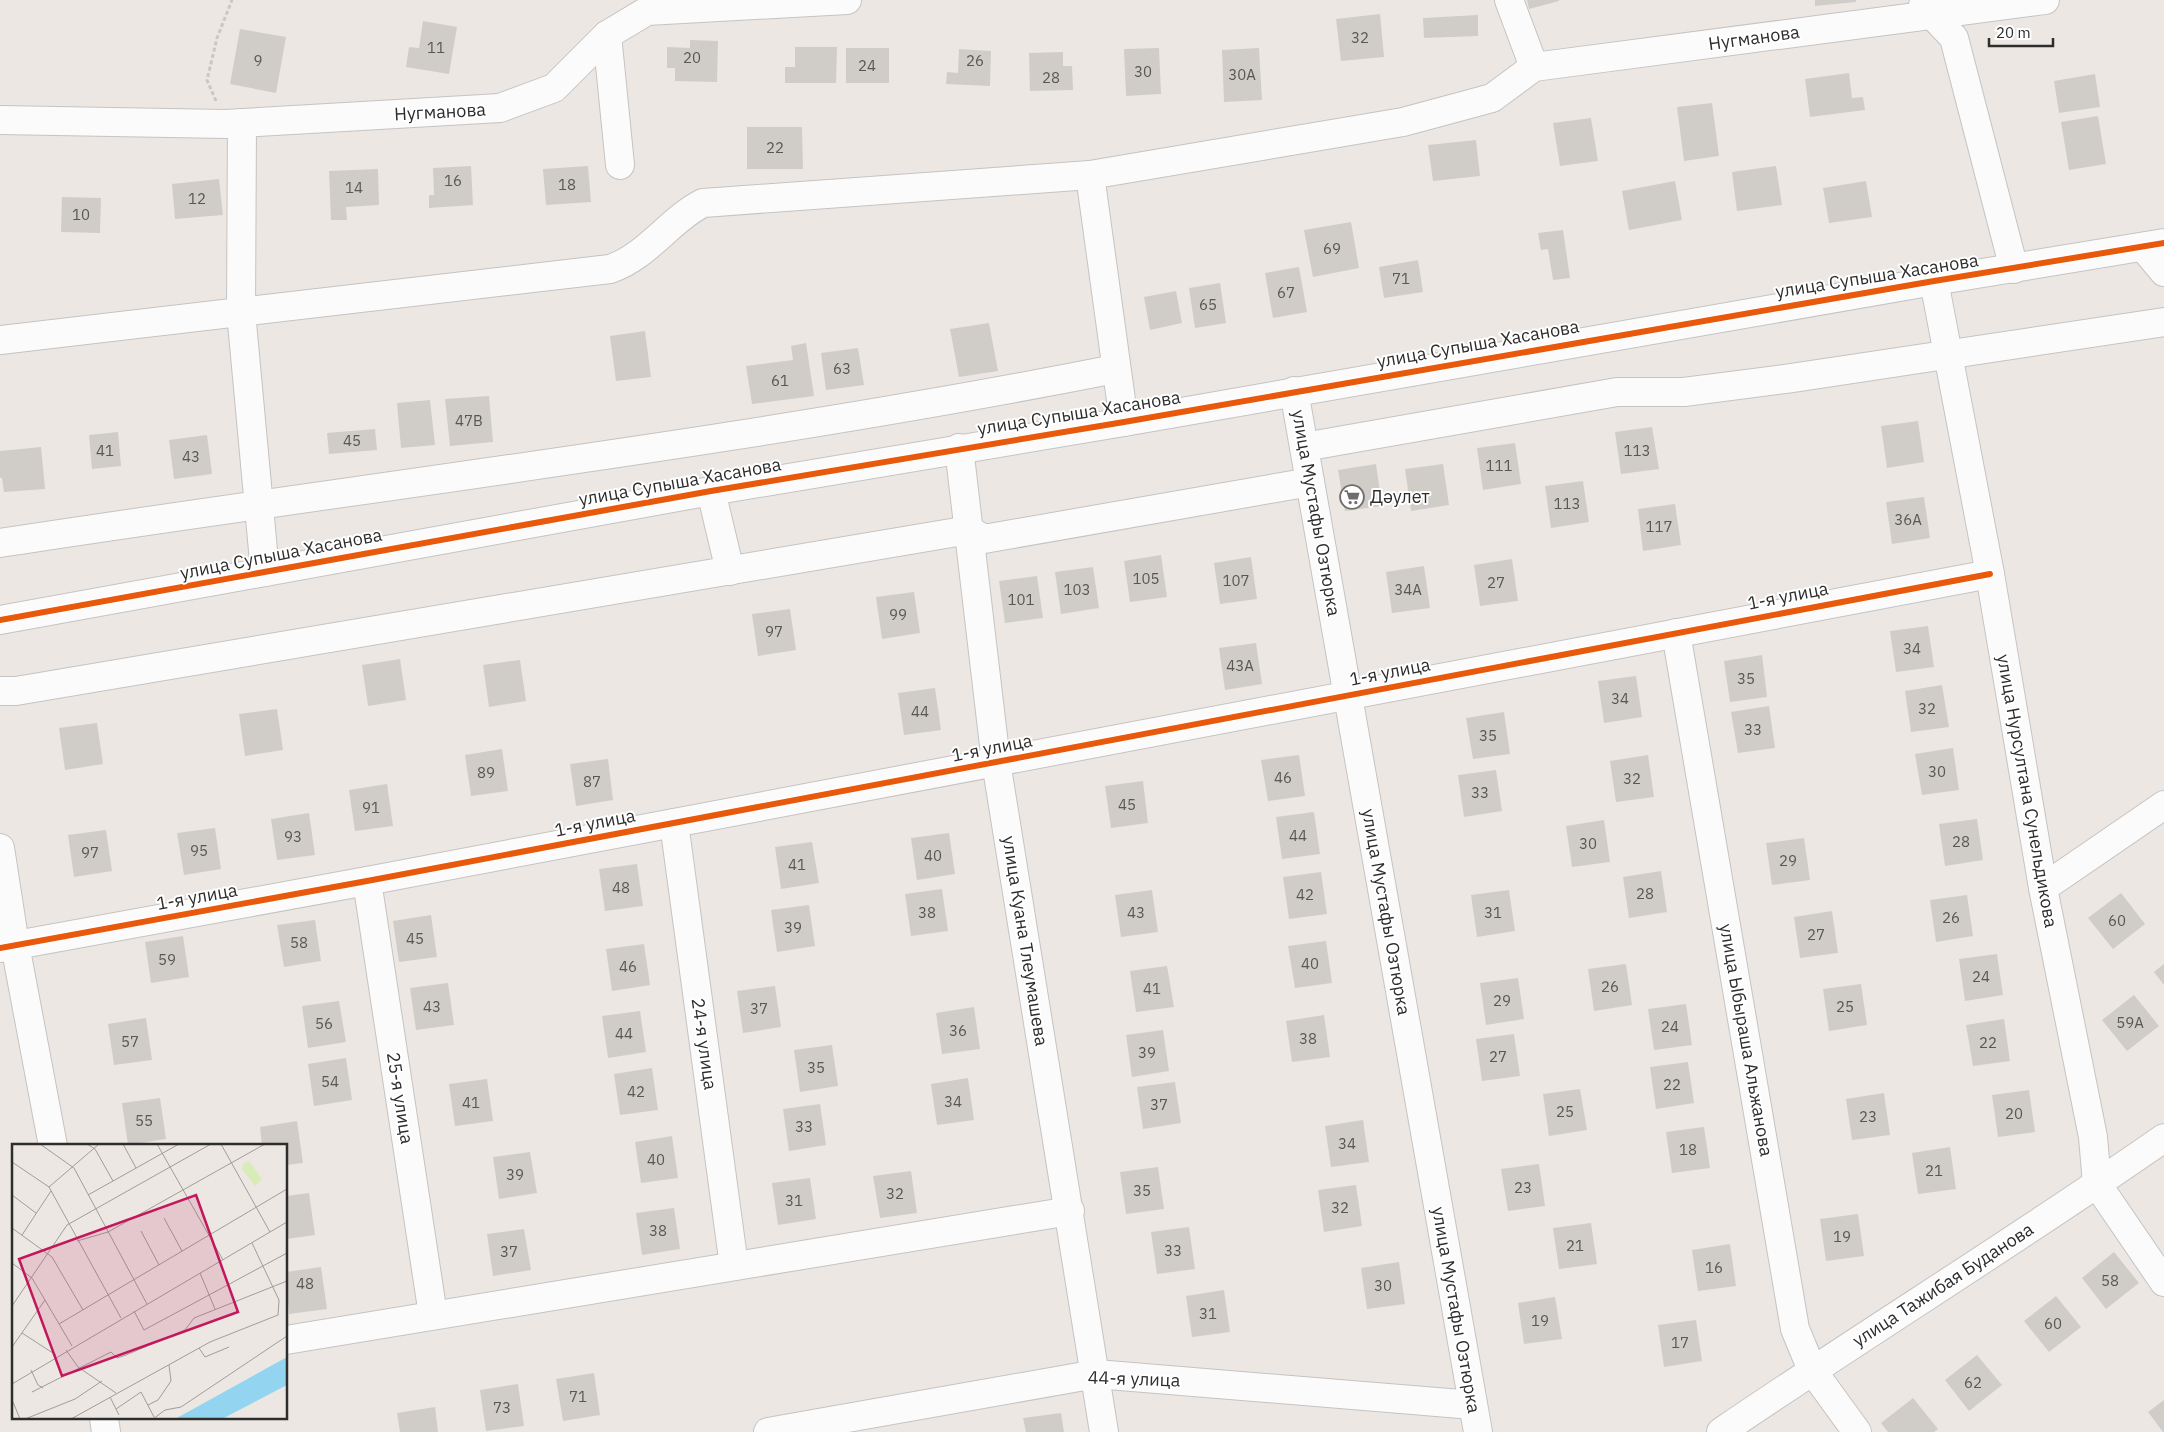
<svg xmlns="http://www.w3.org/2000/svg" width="2164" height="1432" font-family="'IBM Plex Sans',sans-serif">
<rect width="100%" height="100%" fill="#ece7e2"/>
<g fill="#d0cdc9">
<path d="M1527 0H1559V1L1529 9Z"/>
<path d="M1815 0H1856V2L1815 6Z"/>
<path d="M1380 14 1384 57 1341 61 1336 19Z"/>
<path d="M1478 15V36L1424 38 1423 18Z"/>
<path d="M423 21 457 27 449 74 406 67 409 47 419 48Z"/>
<path d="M240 29 286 37 276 93 230 84Z"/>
<path d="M690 40 718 41 717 82 675 81V68H667V47L690 48Z"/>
<path d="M795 47H837L836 83H785V67H795Z"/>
<rect x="846" y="48" width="43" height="35"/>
<path d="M1159 48 1161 94 1126 96 1124 49Z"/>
<path d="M1259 48 1262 100 1224 102 1222 50Z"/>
<path d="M959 49 991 51 990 86 946 84 947 72 958 73Z"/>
<path d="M1063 52V66H1072L1073 90 1030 91 1029 53Z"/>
<path d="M1849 73 1852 98 1863 97 1865 110 1810 117 1805 79Z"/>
<path d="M2095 74 2100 107 2059 113 2054 81Z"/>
<path d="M1712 103 1719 156 1684 161 1677 107Z"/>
<path d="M2098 116 2106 164 2069 170 2061 122Z"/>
<path d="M1591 118 1598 161 1560 166 1553 123Z"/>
<path d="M747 127H802L803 169H747Z"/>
<path d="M1476 140 1480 176 1433 181 1428 145Z"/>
<path d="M471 166 473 205 429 208V195H434L433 168Z"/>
<path d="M588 166 591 202 546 205 543 169Z"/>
<path d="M1776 166 1782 205 1737 211 1732 172Z"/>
<path d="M378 169 379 205 346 207 347 220H331L329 171Z"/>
<path d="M219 179 223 215 175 219 172 184Z"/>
<path d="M1675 181 1682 220 1629 230 1622 191Z"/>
<path d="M1866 181 1872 217 1829 223 1823 188Z"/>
<path d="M62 197 101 198 100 233 61 232Z"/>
<path d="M1351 222 1359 268 1313 277 1304 230Z"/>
<path d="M1563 230 1570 278 1553 280 1548 249 1541 250 1538 233Z"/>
<path d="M1418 260 1423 292 1384 298 1379 267Z"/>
<path d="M1299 267 1307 312 1273 318 1265 273Z"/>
<path d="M1220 283 1226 323 1195 328 1189 288Z"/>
<path d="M1176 291 1182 323 1150 330 1144 297Z"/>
<path d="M989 323 998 371 959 377 950 329Z"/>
<path d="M645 331 651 377 616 381 610 336Z"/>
<path d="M806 343 814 396 752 404 746 366 793 360 791 346Z"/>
<path d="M858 348 864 385 826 390 821 353Z"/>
<path d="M489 396 493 442 450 446 445 399Z"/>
<path d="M430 400 435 445 401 448 397 403Z"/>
<path d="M1918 421 1924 462 1887 468 1881 426Z"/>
<path d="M1652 427 1659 469 1621 474 1615 432Z"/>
<path d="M375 429 377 450 329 454 327 433Z"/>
<path d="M118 432 121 466 92 469 89 435Z"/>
<path d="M207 435 212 474 174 479 169 440Z"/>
<path d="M1515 443 1521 484 1483 490 1477 448Z"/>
<path d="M41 447 45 489 4 492 2 478H0V451Z"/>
<path d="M1376 464 1382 506 1345 511 1338 470Z"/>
<path d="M1443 464 1449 505 1411 511 1405 469Z"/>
<path d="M1583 481 1589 522 1551 528 1545 486Z"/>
<path d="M1924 497 1930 538 1892 544 1886 502Z"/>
<path d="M1675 504 1681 545 1643 551 1638 509Z"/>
<path d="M1161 555 1167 597 1130 602 1124 561Z"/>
<path d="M1251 557 1257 599 1220 604 1214 563Z"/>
<path d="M1512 559 1518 601 1480 606 1474 565Z"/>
<path d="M1424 566 1430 608 1392 613 1386 572Z"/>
<path d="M1093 567 1099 608 1061 614 1055 572Z"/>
<path d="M1037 576 1043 618 1005 623 999 581Z"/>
<path d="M914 592 920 633 882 639 876 597Z"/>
<path d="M790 609 796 650 758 656 752 614Z"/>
<path d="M1928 626 1934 667 1896 672 1890 631Z"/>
<path d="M1256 643 1262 684 1225 690 1219 648Z"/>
<path d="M1762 655 1767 697 1730 702 1724 661Z"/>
<path d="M400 659 406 700 368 706 362 665Z"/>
<path d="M520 660 526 701 489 707 483 665Z"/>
<path d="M1636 676 1642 717 1604 723 1598 681Z"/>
<path d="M1942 685 1949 727 1911 732 1905 691Z"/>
<path d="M935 688 941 730 904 735 898 693Z"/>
<path d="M1769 706 1775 748 1738 753 1731 712Z"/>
<path d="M277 709 283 750 245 756 239 714Z"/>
<path d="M1504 712 1510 754 1473 759 1466 718Z"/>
<path d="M97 723 103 764 65 770 59 728Z"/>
<path d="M1953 748 1959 790 1922 795 1915 754Z"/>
<path d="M502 749 508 791 471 796 465 755Z"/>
<path d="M1299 755 1305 796 1268 801 1261 760Z"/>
<path d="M1648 755 1654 797 1616 802 1610 761Z"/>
<path d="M608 759 613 800 576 806 570 764Z"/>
<path d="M1496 770 1502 811 1464 817 1458 775Z"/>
<path d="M1143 781 1148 823 1111 828 1105 786Z"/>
<path d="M387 784 393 826 355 831 349 790Z"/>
<path d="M1314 812 1320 854 1282 859 1276 817Z"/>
<path d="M309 813 315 855 277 860 271 819Z"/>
<path d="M1977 819 1983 860 1945 866 1939 824Z"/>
<path d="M1604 820 1610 862 1572 867 1566 826Z"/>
<path d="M215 828 221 869 184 875 177 833Z"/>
<path d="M106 830 112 871 74 877 68 835Z"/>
<path d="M949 833 955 874 917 880 911 838Z"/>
<path d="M1804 838 1810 880 1772 885 1766 843Z"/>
<path d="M812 842 819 883 781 889 775 847Z"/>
<path d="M637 864 643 906 605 911 599 869Z"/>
<path d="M1661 871 1667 912 1629 918 1623 877Z"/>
<path d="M1321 872 1327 914 1289 919 1283 877Z"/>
<path d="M942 889 948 931 911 936 905 894Z"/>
<path d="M1152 890 1158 932 1121 937 1115 895Z"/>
<path d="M1509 890 1515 931 1477 937 1471 895Z"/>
<path d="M2121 893 2145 924 2113 949 2088 918Z"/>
<path d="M1967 895 1973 936 1936 942 1930 900Z"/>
<path d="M809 905 815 946 777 952 771 910Z"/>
<path d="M1832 911 1838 953 1800 958 1794 917Z"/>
<path d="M431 915 437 957 399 962 393 921Z"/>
<path d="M315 920 321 961 284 967 277 925Z"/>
<path d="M183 936 189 977 151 983 145 942Z"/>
<path d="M1326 941 1332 983 1295 988 1288 946Z"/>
<path d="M644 944 650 985 612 991 606 949Z"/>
<path d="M1997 954 2003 995 1965 1001 1959 959Z"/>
<path d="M1626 964 1632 1005 1594 1011 1588 969Z"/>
<path d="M2164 964V985L2154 972Z"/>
<path d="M1167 966 1174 1007 1136 1012 1130 971Z"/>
<path d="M1518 978 1524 1019 1486 1025 1480 983Z"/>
<path d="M448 983 454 1025 416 1030 410 988Z"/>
<path d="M1861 984 1867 1025 1829 1031 1823 989Z"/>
<path d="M775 986 781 1027 743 1033 737 991Z"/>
<path d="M2134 995 2159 1026 2127 1051 2102 1020Z"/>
<path d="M339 1001 346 1042 308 1048 302 1006Z"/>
<path d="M1686 1004 1692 1045 1654 1050 1648 1009Z"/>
<path d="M974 1007 980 1049 942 1054 936 1013Z"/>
<path d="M640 1011 646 1052 608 1058 602 1016Z"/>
<path d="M1324 1015 1330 1057 1292 1062 1286 1021Z"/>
<path d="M146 1018 152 1060 114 1065 108 1024Z"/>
<path d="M2004 1019 2010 1061 1973 1066 1966 1025Z"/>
<path d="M1163 1030 1169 1071 1132 1077 1126 1035Z"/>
<path d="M1514 1034 1520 1076 1482 1081 1476 1039Z"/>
<path d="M832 1045 838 1086 800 1092 794 1050Z"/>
<path d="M346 1058 352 1100 314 1106 308 1064Z"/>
<path d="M1688 1062 1694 1103 1656 1109 1650 1067Z"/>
<path d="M652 1068 658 1110 620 1115 614 1074Z"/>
<path d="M968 1078 974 1120 937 1125 931 1084Z"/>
<path d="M487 1079 493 1121 455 1126 449 1084Z"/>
<path d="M1175 1082 1181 1123 1143 1129 1137 1087Z"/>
<path d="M1580 1089 1587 1130 1549 1136 1543 1094Z"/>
<path d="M2029 1090 2035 1132 1998 1137 1992 1095Z"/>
<path d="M1884 1093 1890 1135 1852 1140 1846 1099Z"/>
<path d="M160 1098 166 1139 128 1145 122 1103Z"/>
<path d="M820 1104 826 1145 789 1151 783 1109Z"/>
<path d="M1363 1120 1369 1162 1331 1167 1325 1126Z"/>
<path d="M297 1121 303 1163 286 1165V1146H262L260 1127Z"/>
<path d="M1704 1127 1710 1168 1672 1173 1666 1132Z"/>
<path d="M672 1136 678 1178 641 1183 635 1142Z"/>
<path d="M1950 1147 1956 1189 1918 1194 1912 1153Z"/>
<path d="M530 1152 537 1193 499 1199 493 1157Z"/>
<path d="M1539 1164 1545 1206 1508 1211 1501 1169Z"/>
<path d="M1158 1167 1164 1209 1126 1214 1120 1172Z"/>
<path d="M911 1171 917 1213 880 1218 873 1176Z"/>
<path d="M810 1178 816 1219 778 1225 772 1183Z"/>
<path d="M1356 1185 1362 1226 1324 1232 1318 1190Z"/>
<path d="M309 1193 315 1235 286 1239V1196Z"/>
<path d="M674 1208 680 1249 642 1255 636 1213Z"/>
<path d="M1858 1214 1864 1256 1826 1261 1820 1219Z"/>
<path d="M1591 1223 1597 1264 1559 1269 1553 1228Z"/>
<path d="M1189 1227 1195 1269 1157 1274 1151 1232Z"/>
<path d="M524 1229 531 1270 493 1276 487 1234Z"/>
<path d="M1730 1244 1736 1286 1698 1291 1692 1250Z"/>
<path d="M2114 1252 2139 1283 2106 1309 2082 1278Z"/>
<path d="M1399 1262 1405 1304 1367 1309 1361 1268Z"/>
<path d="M321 1267 327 1309 289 1314 286 1272Z"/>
<path d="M1224 1290 1230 1332 1192 1337 1186 1296Z"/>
<path d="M2056 1296 2081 1327 2049 1352 2024 1321Z"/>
<path d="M1555 1297 1562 1339 1524 1344 1518 1303Z"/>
<path d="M1696 1320 1702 1361 1664 1367 1658 1325Z"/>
<path d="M1977 1355 2002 1385 1969 1411 1945 1380Z"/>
<path d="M594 1373 600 1415 563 1421 556 1379Z"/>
<path d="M518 1384 524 1426 486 1431 480 1390Z"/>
<path d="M1913 1398 1938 1429 1934 1432H1888L1881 1423Z"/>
<path d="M2164 1400V1432H2163L2148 1412Z"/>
<path d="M435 1407 438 1432H400L397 1413Z"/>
<path d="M1061 1413 1064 1432H1026L1023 1418Z"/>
</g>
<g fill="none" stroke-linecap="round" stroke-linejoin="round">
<g stroke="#c5c3c3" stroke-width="30">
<g id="minor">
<path d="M1509 0 1534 67 2045 0"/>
<path d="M1923 5 1954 38 2014 269"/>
<path d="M607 35 620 165"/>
<path d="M0 120 225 124 500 108 554 88 607 35 647 11 847 0"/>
<path d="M242 123 241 312 265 572"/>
<path d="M1090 175 1403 122 1492 98 1534 67"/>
<path d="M2143 247 2164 272"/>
<path d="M1934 281 1990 574 2043 888 2093 1137 2097 1184 2164 1282"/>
<path d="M0 340 610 269C648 256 669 220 703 203L1090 175 1124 422"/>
<path d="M1294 391 1478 1432"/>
<path d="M1304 447 1617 392H1684L1792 378 2164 322"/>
<path d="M959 448 996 762 1104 1432"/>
<path d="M711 491 730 571"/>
<path d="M0 543C372 486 746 442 1115 369"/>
<path d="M0 620 711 491 1124 422 1934 281 2164 243"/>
<path d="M1676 633 1795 1329 1812 1370 1857 1432"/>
<path d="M0 691H16L969 530 984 539 1310 482"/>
<path d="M674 823 734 1266"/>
<path d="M0 848 15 945 53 1146"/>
<path d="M367 881 433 1315"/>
<path d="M2043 888 2164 805"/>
<path d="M0 948 367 881 1990 574"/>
<path d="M286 1340 1070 1211"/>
<path d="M104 1418 106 1432"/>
<path d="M768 1432 1096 1374 1473 1405"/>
<path d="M1721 1432C1868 1332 2019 1239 2164 1138"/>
</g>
</g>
<path stroke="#c8c8c8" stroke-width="3" stroke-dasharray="4 2.5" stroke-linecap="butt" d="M216 101 207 80 217 38 232 0"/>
<use href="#minor" stroke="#fcfbfb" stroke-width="28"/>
<g stroke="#fff" stroke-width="9">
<g id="cycleway">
<path d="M0 620 711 491 1124 422 1934 281 2164 243"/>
<path d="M0 948 367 881 1990 574"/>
</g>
</g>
<use href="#cycleway" stroke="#e8590c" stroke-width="6"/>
</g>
<defs>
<g id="supermarket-ring" transform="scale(1.25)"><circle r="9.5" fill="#fff" stroke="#706e6c" stroke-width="1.5"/><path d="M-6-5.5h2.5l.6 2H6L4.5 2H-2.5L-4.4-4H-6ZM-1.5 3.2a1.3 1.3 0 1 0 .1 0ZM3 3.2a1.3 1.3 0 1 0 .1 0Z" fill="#706e6c"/></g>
</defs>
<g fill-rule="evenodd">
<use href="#supermarket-ring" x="1352" y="497"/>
</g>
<g text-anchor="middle" stroke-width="4" stroke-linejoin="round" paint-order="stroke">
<g font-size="15" fill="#585756">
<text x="1360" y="43">32</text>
<text x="436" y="53">11</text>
<text x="692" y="63">20</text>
<text x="258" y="66">9</text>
<text x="975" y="66">26</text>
<text x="867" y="71">24</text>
<text x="1143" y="77">30</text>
<text x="1242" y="80">30А</text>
<text x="1051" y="83">28</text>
<text x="775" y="153">22</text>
<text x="453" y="186">16</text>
<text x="567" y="190">18</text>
<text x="354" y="193">14</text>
<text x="197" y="204">12</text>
<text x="81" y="220">10</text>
<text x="1332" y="254">69</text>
<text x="1401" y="284">71</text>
<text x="1286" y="298">67</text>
<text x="1208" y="310">65</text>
<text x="842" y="374">63</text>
<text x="780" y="386">61</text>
<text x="469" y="426">47В</text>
<text x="352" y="446">45</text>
<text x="105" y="456">41</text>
<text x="1637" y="456">113</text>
<text x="191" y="462">43</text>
<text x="1499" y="471">111</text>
<text x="1567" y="509">113</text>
<text x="1908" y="525">36А</text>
<text x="1659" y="532">117</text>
<text x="1146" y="584">105</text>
<text x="1236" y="586">107</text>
<text x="1496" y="588">27</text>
<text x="1077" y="595">103</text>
<text x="1408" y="595">34А</text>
<text x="1021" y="605">101</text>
<text x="898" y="620">99</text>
<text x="774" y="637">97</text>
<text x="1912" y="654">34</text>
<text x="1240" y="671">43А</text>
<text x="1746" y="684">35</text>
<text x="1620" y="704">34</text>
<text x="1927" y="714">32</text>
<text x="920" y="717">44</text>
<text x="1753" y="735">33</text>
<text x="1488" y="741">35</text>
<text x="1937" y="777">30</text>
<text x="486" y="778">89</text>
<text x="1283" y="783">46</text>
<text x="1632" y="784">32</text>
<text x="592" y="787">87</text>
<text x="1480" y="798">33</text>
<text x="1127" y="810">45</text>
<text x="371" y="813">91</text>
<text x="1298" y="841">44</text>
<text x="293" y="842">93</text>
<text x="1961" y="847">28</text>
<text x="1588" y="849">30</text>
<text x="199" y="856">95</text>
<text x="90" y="858">97</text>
<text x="933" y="861">40</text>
<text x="1788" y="866">29</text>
<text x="797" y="870">41</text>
<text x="621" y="893">48</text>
<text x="1645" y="899">28</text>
<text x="1305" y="900">42</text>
<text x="927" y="918">38</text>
<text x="1136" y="918">43</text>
<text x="1493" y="918">31</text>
<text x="1951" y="923">26</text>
<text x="2117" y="926">60</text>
<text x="793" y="933">39</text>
<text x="1816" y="940">27</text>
<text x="415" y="944">45</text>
<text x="299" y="948">58</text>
<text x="167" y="965">59</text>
<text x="1310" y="969">40</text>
<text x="628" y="972">46</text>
<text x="1981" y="982">24</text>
<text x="1610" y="992">26</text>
<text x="1152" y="994">41</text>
<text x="1502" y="1006">29</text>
<text x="432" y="1012">43</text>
<text x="1845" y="1012">25</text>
<text x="759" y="1014">37</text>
<text x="2130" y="1028">59А</text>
<text x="324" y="1029">56</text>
<text x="1670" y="1032">24</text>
<text x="958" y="1036">36</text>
<text x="624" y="1039">44</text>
<text x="1308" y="1044">38</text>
<text x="130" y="1047">57</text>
<text x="1988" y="1048">22</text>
<text x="1147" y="1058">39</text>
<text x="1498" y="1062">27</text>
<text x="816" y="1073">35</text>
<text x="330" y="1087">54</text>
<text x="1672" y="1090">22</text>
<text x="636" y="1097">42</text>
<text x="953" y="1107">34</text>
<text x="471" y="1108">41</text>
<text x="1159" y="1110">37</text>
<text x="1565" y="1117">25</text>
<text x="2014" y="1119">20</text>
<text x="1868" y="1122">23</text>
<text x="144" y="1126">55</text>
<text x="804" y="1132">33</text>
<text x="1347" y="1149">34</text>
<text x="1688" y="1155">18</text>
<text x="656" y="1165">40</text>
<text x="1934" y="1176">21</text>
<text x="515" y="1180">39</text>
<text x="1523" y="1193">23</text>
<text x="1142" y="1196">35</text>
<text x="895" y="1199">32</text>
<text x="794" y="1206">31</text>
<text x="1340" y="1213">32</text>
<text x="658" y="1236">38</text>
<text x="1842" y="1242">19</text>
<text x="1575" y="1251">21</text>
<text x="1173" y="1256">33</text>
<text x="509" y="1257">37</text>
<text x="1714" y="1273">16</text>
<text x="2110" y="1286">58</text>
<text x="305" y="1289">48</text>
<text x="1383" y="1291">30</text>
<text x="1208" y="1319">31</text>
<text x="1540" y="1326">19</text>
<text x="2053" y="1329">60</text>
<text x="1680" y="1348">17</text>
<text x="1973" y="1388">62</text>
<text x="578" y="1402">71</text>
<text x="502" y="1413">73</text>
</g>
<g font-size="18" fill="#2d2d2d" stroke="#fff">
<text transform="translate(1754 38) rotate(-8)" y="6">Нугманова</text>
<text transform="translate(440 112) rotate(-3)" y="6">Нугманова</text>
<text transform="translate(1877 276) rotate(-9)" y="6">улица Супыша Хасанова</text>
<text transform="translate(1478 344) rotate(-10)" y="6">улица Супыша Хасанова</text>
<text transform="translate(1079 413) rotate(-9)" y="6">улица Супыша Хасанова</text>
<text transform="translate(680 482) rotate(-10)" y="6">улица Супыша Хасанова</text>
<text transform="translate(1316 513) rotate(80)" y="6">улица Мустафы Озтюрка</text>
<text transform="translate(281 554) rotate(-11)" y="6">улица Супыша Хасанова</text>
<text transform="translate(1788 596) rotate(-11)" y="6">1-я улица</text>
<text transform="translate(1390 672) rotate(-11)" y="6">1-я улица</text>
<text transform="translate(992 748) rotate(-11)" y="6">1-я улица</text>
<text transform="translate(2027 791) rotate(80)" y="6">улица Нурсултана Сунельдикова</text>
<text transform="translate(595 823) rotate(-11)" y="6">1-я улица</text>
<text transform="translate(197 897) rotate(-10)" y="6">1-я улица</text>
<text transform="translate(1386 912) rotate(80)" y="6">улица Мустафы Озтюрка</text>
<text transform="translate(1025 941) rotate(81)" y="6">улица Куана Тлеумашева</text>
<text transform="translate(1746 1040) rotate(80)" y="6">улица Ыбыраша Альжанова</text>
<text transform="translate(704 1044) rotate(82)" y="6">24-я улица</text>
<text transform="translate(400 1098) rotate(81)" y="6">25-я улица</text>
<text transform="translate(1943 1285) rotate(-33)" y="6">улица Тажибая Буданова</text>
<text transform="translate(1456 1310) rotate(80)" y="6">улица Мустафы Озтюрка</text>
<text transform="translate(1134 1379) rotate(2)" y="6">44-я улица</text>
</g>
<g font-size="18" fill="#2d2d2d" stroke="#fff" text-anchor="start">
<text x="1370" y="503">Дәулет</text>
</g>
</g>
<g transform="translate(12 1144)">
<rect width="275" height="275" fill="#ece7e2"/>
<path d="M237 17 250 35 243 42 230 25 231 20Z" fill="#d7ecb7"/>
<path d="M275 213V241L210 275H163Z" fill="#93d5f0"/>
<path fill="none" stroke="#a09d9a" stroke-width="1" d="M28 0 62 24 135 160M75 0 83 5 101 37M111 0 124 24M145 0 211 116M209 0 258 88M0 18 37 43 109 174M37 43 87 0M0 51 24 69M76 51 167 0M152 74 170 107M0 84 40 113 71 166M129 87 147 121M10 91 39 47M65 97 96 88 253 0M0 119 20 134 60 202M188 129 203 165M0 162 55 81 199 0M122 167 132 186 275 109M47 180 275 45M10 189 44 211M0 203 33 156M187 204 193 213 217 203M54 206 66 223 104 249M19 226 26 241 31 244M0 240 275 78M20 248 99 208 105 214 114 211 173 186 182 174 275 137M98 253 107 271M1 258 8 275M136 261 146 256 159 237 157 221M104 265 129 248 142 273M13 275 63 255 90 237M59 275 198 198 266 171 267 156 240 99M141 275 153 266 169 263 275 192"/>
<path fill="#c2185b" fill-opacity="0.15" stroke="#c2185b" stroke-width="2.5" d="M184 51 226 168 50 232 7 115Z"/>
<rect width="275" height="275" fill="none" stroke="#2d2d2d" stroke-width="2.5"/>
</g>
<path d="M1989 38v8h64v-8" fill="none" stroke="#2d2d2d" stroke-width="2.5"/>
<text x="1996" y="38" font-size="15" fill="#2d2d2d" stroke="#ffffff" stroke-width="4" paint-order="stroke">20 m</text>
</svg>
